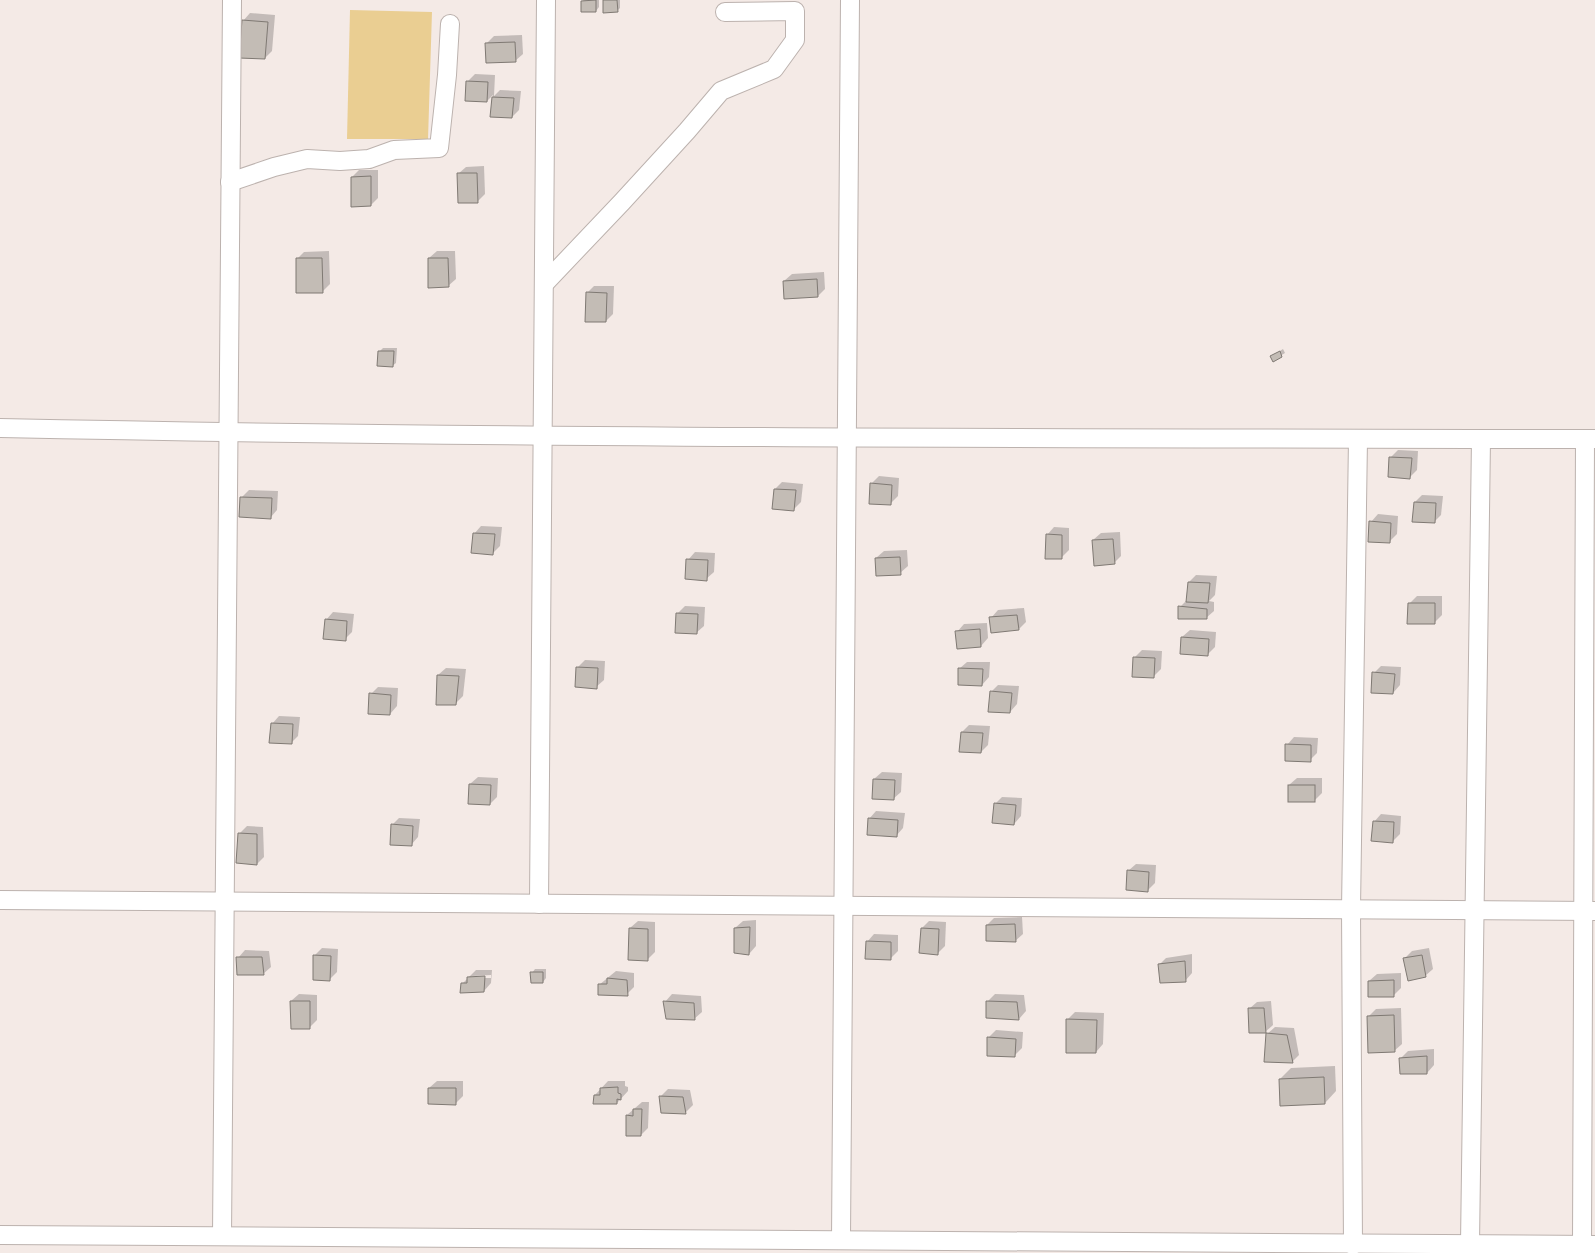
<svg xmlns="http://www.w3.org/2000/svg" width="1595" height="1253" font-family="Figtree,sans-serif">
<rect width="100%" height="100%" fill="#f4eae6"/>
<path fill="#eace92" d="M350 10 432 12 428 139H347Z"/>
<g fill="#0003" fill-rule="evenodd">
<path d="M584 0H599V7L596 11 582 1Z"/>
<path d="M604 0H620V8L617 11Z"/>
<path d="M250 13 275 15 272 51 265 58 243 21Z"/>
<path d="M522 35 523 54 515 61 487 43 494 36Z"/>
<path d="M475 74 495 75 494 96 500 90 521 91 519 110 512 117 492 116 493 95 487 101 468 81Z"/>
<path d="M484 166 485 194 477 202 458 174 466 167Z"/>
<path d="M359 170H378V198L371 205 352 177Z"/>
<path d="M329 251 330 284 322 292 297 259 304 252Z"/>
<path d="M437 251H455L456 279 448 286 429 258Z"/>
<path d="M824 272 825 289 818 296 784 281 792 274Z"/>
<path d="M594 286H614L613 314 606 321 587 293Z"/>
<path d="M383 348H397L396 363 392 366 380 351Z"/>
<path d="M1283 349 1285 353 1273 360 1272 356Z"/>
<path d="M1398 450 1418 451 1417 470 1410 477 1391 457Z"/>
<path d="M879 476 899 478 898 496 890 504 871 484Z"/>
<path d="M782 482 803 484 801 502 794 509 775 489Z"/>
<path d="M249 490 278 491 277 510 270 518 242 497Z"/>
<path d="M1422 495 1443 496 1441 515 1434 522 1415 502Z"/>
<path d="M1378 514 1398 516 1397 534 1389 542 1371 522Z"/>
<path d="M481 526 502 527 500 546 493 553 474 534Z"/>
<path d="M1054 527 1069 528V550L1061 558 1047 535Z"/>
<path d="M1120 532 1121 556 1114 563 1093 540 1101 533Z"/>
<path d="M907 550 908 566 900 573 876 558 884 551Z"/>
<path d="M695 552 715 553 714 572 706 579 688 560Z"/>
<path d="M1196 575 1217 576 1215 595 1209 601 1214 602V611L1206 618 1180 607 1188 599 1189 582Z"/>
<path d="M1417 596H1442V615L1435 622 1409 604Z"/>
<path d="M685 606 705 607 704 626 696 633 677 614Z"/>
<path d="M1024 608 1026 622 1019 629 991 618 998 610Z"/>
<path d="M333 612 354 614 352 632 345 639 326 620Z"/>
<path d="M987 623 988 638 981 646 957 632 964 624Z"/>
<path d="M1190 630 1216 632 1215 647 1208 654 1182 637Z"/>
<path d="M1142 650 1162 651 1161 669 1153 677 1135 657Z"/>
<path d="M585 660 605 661 604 680 596 687 577 668Z"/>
<path d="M967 662H990L989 677 982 685 959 669Z"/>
<path d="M1381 666 1401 667 1400 685 1393 693 1374 673Z"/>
<path d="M446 668 466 669 463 696 456 703 438 675Z"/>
<path d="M998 685 1019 686 1017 704 1010 712 991 692Z"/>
<path d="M378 687 398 688 397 706 390 714 371 694Z"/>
<path d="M279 716 300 717 298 736 291 743 272 724Z"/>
<path d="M969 725 990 726 988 745 981 752 962 732Z"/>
<path d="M1294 737 1318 738 1317 753 1310 760 1287 745Z"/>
<path d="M882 772 902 773 901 792 893 799 874 779Z"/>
<path d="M478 777 498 778 497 797 490 804 470 784Z"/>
<path d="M1297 778H1322V793L1314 801 1289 785Z"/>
<path d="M1002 797 1022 798 1021 816 1014 824 995 804Z"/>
<path d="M876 811 905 813 903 828 896 836 869 819Z"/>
<path d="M1381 814 1401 816 1400 834 1393 841 1374 822Z"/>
<path d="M399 818 420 819 418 837 411 845 392 825Z"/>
<path d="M247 826 263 827 264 857 257 864 239 834Z"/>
<path d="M1136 864 1156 865 1155 883 1147 891 1128 871Z"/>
<path d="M1022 917 1023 934 1015 941 987 925 994 918Z"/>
<path d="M756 920V946L749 954 735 928 743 921Z"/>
<path d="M638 921 655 922V952L647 960 630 928Z"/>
<path d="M929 921 946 922 945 946 937 954 922 928Z"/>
<path d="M874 934 898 935V951L890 959 867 942Z"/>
<path d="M322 948 338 949 337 972 330 979 314 956Z"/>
<path d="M1429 948 1433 969 1425 976 1405 958 1412 951Z"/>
<path d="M245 950 269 951 271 967 263 974 238 958Z"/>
<path d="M1192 954V973L1185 981 1159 965 1166 958Z"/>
<path d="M535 969H546V978L543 982 532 973Z"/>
<path d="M476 970H492L491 983 484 991 462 984ZM491 975V978H470L472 976Z"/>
<path d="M616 971 634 973V987L627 994 599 985Z"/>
<path d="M1401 973V988L1394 995 1369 981 1377 974Z"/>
<path d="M299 994 317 995V1020L309 1028 291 1001Z"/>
<path d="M672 994 701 996 702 1012 694 1019 665 1002Z"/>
<path d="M995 994 1024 995 1026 1011 1019 1019 988 1001Z"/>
<path d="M1271 1001 1273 1025 1265 1032 1249 1009 1257 1002Z"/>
<path d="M1401 1008 1402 1044 1394 1051 1369 1016 1376 1009Z"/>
<path d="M1075 1012 1104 1013 1103 1044 1096 1052 1067 1020Z"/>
<path d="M1275 1027 1294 1028 1299 1055 1292 1062 1267 1034Z"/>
<path d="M996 1030 1023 1032 1022 1048 1015 1055 988 1038Z"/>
<path d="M1434 1049V1065L1427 1073 1401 1058 1408 1051Z"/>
<path d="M1335 1066 1336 1091 1325 1103 1280 1079 1291 1068Z"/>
<path d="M437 1081H463V1096L455 1104 429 1088Z"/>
<path d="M608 1081H625V1086L628 1087V1091L617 1103 595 1095Z"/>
<path d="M668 1089 690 1090 693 1105 686 1112H662L661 1096Z"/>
<path d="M642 1102H649L648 1128 641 1135H627V1115Z"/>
</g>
<g fill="#c3bcb5" stroke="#7f7973">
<path d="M596 0V12H581V1Z"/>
<path d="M603 0H617L618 12 603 13Z"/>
<path d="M242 20 268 22 265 59 239 58Z"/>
<path d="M515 42 516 62 486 63 485 43Z"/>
<path d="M466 81 488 82 487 102 465 101Z"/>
<path d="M492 97 514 98 512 118 490 117Z"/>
<path d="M457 173H477L478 203H458Z"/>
<path d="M371 176V206L351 207V177Z"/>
<path d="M296 258H322L323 293H296Z"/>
<path d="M428 258H448L449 287 428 288Z"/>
<path d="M817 279 818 297 784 299 783 281Z"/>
<path d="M586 292 607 293 606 322H585Z"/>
<path d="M378 351H394L393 367 377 366Z"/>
<path d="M1280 351 1282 357 1273 362 1270 356Z"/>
<path d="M1389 457 1412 458 1410 479 1388 477Z"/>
<path d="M870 483 892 485 891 505 869 504Z"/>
<path d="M774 489 796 490 794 511 772 509Z"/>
<path d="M240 497 272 498 271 519 239 517Z"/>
<path d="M1414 502 1436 503 1435 523 1412 522Z"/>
<path d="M1369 521 1391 523 1390 543 1368 542Z"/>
<path d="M473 533 495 534 493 555 471 553Z"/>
<path d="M1046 534 1062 535V559H1045Z"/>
<path d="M1113 539 1115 564 1094 566 1092 540Z"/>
<path d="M900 557 901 575 876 576 875 558Z"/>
<path d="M686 559 708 560 707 581 685 579Z"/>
<path d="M1188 582 1210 583 1208 603 1186 602Z"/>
<path d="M1408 603H1435V624H1407Z"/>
<path d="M1178 606 1207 609V619H1178Z"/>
<path d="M676 613 698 614 697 634 675 633Z"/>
<path d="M1017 615 1019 630 991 633 989 617Z"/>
<path d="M325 619 347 621 346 641 323 639Z"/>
<path d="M980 629 981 647 957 649 955 631Z"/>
<path d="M1181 637 1209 639 1208 656 1180 654Z"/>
<path d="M1133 657 1155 658 1154 678 1132 677Z"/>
<path d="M576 667 598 668 597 689 575 687Z"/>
<path d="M958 668 983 669 982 686 958 685Z"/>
<path d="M1372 672 1395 674 1393 694 1371 693Z"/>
<path d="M437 675 459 676 456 705H436Z"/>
<path d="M990 691 1012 693 1010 713 988 712Z"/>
<path d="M369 693 391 695 390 715 368 714Z"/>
<path d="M271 723 293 724 292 744 269 743Z"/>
<path d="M961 732 983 733 981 753 959 752Z"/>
<path d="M1285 744 1311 745V762L1285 761Z"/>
<path d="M873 779 895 780 894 800 872 799Z"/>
<path d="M469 784 491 785 490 805 468 804Z"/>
<rect x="1288" y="785" width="27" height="17"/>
<path d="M994 803 1016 805 1014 825 992 823Z"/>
<path d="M868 818 898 820 897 837 867 835Z"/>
<path d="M1373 821 1394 822 1393 843 1371 841Z"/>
<path d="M391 824 413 826 412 846 390 845Z"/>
<path d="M238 833 257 834V865L236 863Z"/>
<path d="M1127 870 1149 872 1148 892 1126 890Z"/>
<path d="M1015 924 1016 942 986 941V925Z"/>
<path d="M750 927 749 955 734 953V928Z"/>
<path d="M629 928 648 929V961L628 960Z"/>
<path d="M921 928 939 929 938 955 919 953Z"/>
<path d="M866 941 891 942V960L865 959Z"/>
<path d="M313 955 331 956 330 981 313 980Z"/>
<path d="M1422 955 1426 977 1408 981 1403 958Z"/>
<path d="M236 957H262L264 975H237Z"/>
<path d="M1185 961 1186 982 1160 983 1158 964Z"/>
<path d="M530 972H543V983H531Z"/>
<path d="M485 976 484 992 460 993 461 983H467V977Z"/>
<path d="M607 978 627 980 628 996 598 995V984H607Z"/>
<path d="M1394 980V997H1368V981Z"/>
<path d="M290 1001H310V1029H291Z"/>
<path d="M663 1001 694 1003 695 1020 666 1019Z"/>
<path d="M986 1001 1017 1002 1019 1020 986 1018Z"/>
<path d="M1248 1008H1264L1266 1033H1249Z"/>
<path d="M1394 1015 1395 1052 1368 1053 1367 1016Z"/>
<path d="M1066 1019 1097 1020 1096 1053H1066Z"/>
<path d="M1266 1033 1287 1035 1293 1063 1264 1062Z"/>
<path d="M987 1037 1016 1039 1015 1057 987 1056Z"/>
<path d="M1427 1056V1074H1400L1399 1058Z"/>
<path d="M1324 1077 1325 1104 1280 1106 1279 1079Z"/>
<path d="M618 1087V1093L621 1094V1100L617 1099V1104H593L594 1095H600V1088Z"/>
<path d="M428 1088H456V1105L428 1104Z"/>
<path d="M659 1096 683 1097 686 1114 661 1113Z"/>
<path d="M633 1109H642L641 1136H626V1115L633 1116Z"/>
</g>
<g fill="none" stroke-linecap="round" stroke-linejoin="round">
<g stroke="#bcb2ae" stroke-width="20">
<g id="minor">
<path d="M230 182 274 167 307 159 340 161 369 159 394 150 439 148 447 75 450 24"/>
<path d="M544 284 622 202 687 131 721 91 774 69 795 40V11L725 12"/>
<path d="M0 428C532 439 1063 438 1595 439"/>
<path d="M0 900 1595 911"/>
<path d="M539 904 546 0"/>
<path d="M0 1235 1595 1245"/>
<path d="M222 1236 232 0"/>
<path d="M841 1240 850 0"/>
<path d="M1470 1244 1481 439"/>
<path d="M1353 1245 1351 909 1358 439"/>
<path d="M1582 1245 1585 439"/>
</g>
</g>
<use href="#minor" stroke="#fff" stroke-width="18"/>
</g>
</svg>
